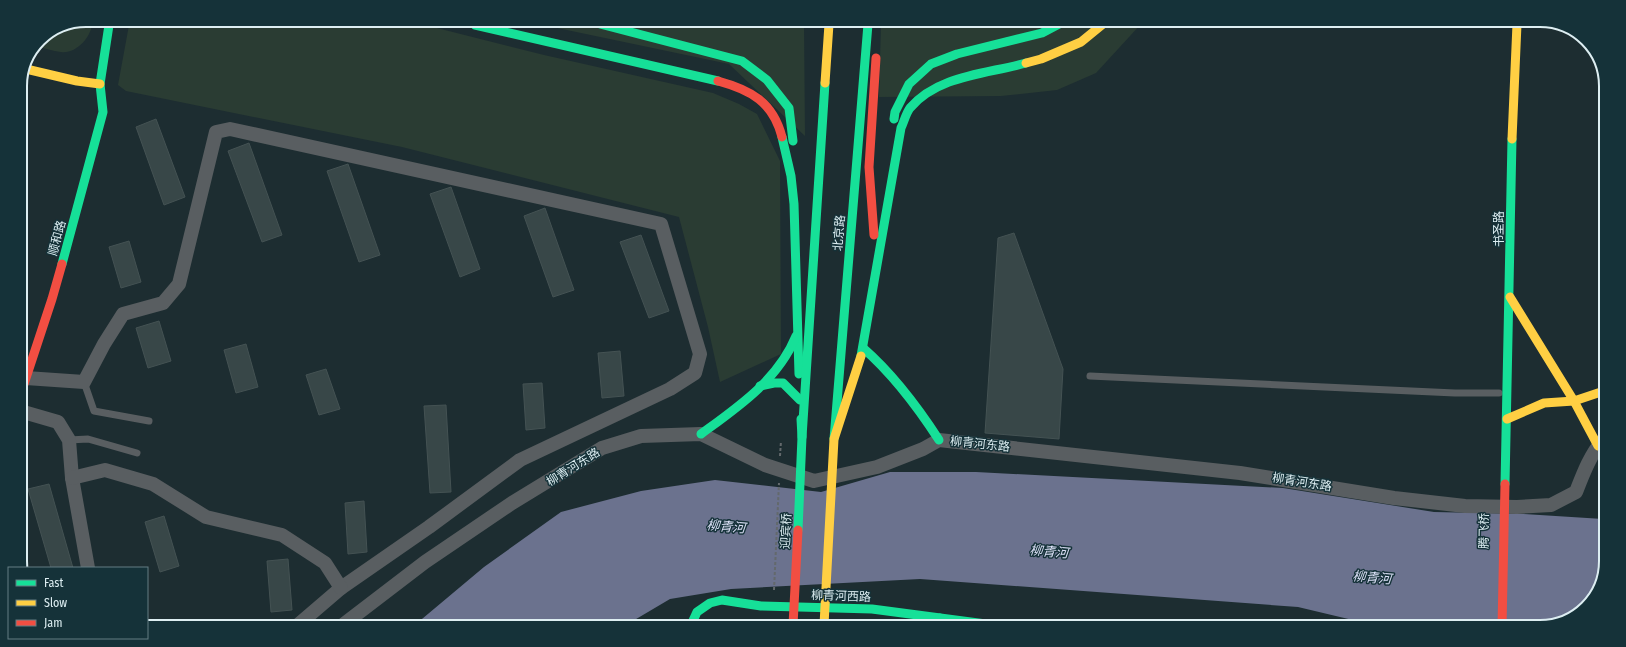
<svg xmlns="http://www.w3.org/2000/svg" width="1626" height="647" font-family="'Fira Sans Condensed','Noto Sans SC',sans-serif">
<rect width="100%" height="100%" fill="#1d2d31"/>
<g fill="#2a3c33">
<path d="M804 24 805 136 729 64 543 25Z"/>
<path d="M881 24H1141L1096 73 1057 90 1001 96 879 97Z"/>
<path d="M61 25H92C90 38 76 54 61 52 53 51 44 48 36 46L40 39Z"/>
<path d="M129 25H425L544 55 713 93 739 104 757 114 780 161 781 354 720 382 708 327 679 217 402 147 126 91 118 85Z"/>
</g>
<path fill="#6b728e" d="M890 472H976L1283 488 1434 512 1524 514 1603 519 1602 582 1580 613 1540 627H1382L1298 607 920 579 731 589 670 599 626 625 416 624 484 567 561 512 641 491 715 480 821 492Z"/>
<g fill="#384748" stroke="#445253">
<path d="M156 119 185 197 164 205 136 127Z"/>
<path d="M249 143 282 235 262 242 228 151Z"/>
<path d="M348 164 380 255 359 262 327 171Z"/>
<path d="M451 187 480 269 460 277 430 194Z"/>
<path d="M545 208 574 290 553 297 524 216Z"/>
<path d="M1014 233 1063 369 1059 439 985 433 998 238Z"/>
<path d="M641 235 669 311 649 318 620 242Z"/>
<path d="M129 241 141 282 121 288 109 247Z"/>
<path d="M159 321 171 361 148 368 136 328Z"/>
<path d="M246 344 258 387 236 393 224 350Z"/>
<path d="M620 351 624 396 602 398 598 353Z"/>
<path d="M326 369 340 409 319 415 306 375Z"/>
<path d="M542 383 545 428 526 430 523 384Z"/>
<path d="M446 405 451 492 430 493 424 406Z"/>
<path d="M49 484 73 568H51L28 489Z"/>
<path d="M364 501 367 552 348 554 345 503Z"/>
<path d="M164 516 179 566 160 572 145 522Z"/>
<path d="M288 559 292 610 271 612 267 561Z"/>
</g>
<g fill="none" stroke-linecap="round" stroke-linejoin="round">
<g stroke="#63696c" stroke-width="2" stroke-dasharray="3 2" stroke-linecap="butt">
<path d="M780 456 781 441"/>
<path d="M774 590 779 483"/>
</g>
<g stroke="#595e61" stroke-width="7">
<path d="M1090 376 1455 393H1499"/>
<path d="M84 382 94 411 149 421"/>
<path d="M69 440 88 439 137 453"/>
</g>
<g stroke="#595e61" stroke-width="14">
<path d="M26 378 84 382 104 344 123 314 163 303 179 284 216 132 230 129 661 224 700 354 695 373 670 389 520 460 429 527 341 588 299 624"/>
<path d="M20 411 58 422 69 440 72 478 88 568"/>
<path d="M72 478 105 470 153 484 206 517 282 535 325 563 341 588"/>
<path d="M344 624 425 562 512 503 602 448 641 436 701 434 765 465 814 481 877 467 923 449 939 440 1240 473 1394 498 1465 506 1517 507 1551 505 1576 492C1583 474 1590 455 1603 440"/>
</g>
<g stroke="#16e098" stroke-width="9">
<path d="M600 24 742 61 767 80 789 108 793 141"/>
<path d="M475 25 718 81"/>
<path d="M894 119 895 112 909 84 931 64 957 54 1042 33 1059 24"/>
<path d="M782 137 791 176 794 204 799 374"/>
<path d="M62 264 103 112 100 84 109 25"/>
<path d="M863 348C894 375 917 406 939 440"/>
<path d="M861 356 901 128C904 122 906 113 910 108 938 75 987 74 1026 63"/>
<path d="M760 386 774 383H783L800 400"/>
<path d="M701 434C738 407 778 380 796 336"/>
<path d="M802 437 825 83"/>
<path d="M834 439 868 24"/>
<path d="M1505 484 1512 139"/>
<path d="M798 530 802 437 801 419"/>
<path d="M691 625 697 612 710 603 722 600 761 606 872 609 1001 626"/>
<path d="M935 626 940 618"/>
</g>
<g stroke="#ffcf43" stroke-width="9">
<path d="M1026 63 1041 59 1081 42 1103 24"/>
<path d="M26 69 77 81 100 84"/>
<path d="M825 83 829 24"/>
<path d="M1512 139 1517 24"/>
<path d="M1510 297 1574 401 1598 446"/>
<path d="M1507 419 1544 403 1574 401 1604 391"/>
<path d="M824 625 834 439 861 356"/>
</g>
<g stroke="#f24e42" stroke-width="9">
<path d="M718 81C751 90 773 102 782 137"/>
<path d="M874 235 869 167 876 58"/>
<path d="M20 396 52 299 62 264"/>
<path d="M793 625 798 530"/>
<path d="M1502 627 1505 484"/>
</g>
</g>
<g text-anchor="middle" stroke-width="3" stroke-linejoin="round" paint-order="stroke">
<g font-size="12" fill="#ddeef2" stroke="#153239">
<text transform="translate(1499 229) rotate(-90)" y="4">书圣路</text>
<text transform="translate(839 233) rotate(-85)" y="4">北京路</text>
<text transform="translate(57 238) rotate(-75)" y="4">顺和路</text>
<text transform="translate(980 444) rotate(6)" y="4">柳青河东路</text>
<text transform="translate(573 467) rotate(-32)" y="4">柳青河东路</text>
<text transform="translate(1302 482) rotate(9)" y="4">柳青河东路</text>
<text transform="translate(786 531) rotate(-87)" y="4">迎宾桥</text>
<text transform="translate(1484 531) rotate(-89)" y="4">腾飞桥</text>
<text transform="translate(841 596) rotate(2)" y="4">柳青河西路</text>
</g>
<g font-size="13" font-style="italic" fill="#dbe0f6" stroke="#153239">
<text transform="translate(726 526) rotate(5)" y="5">柳青河</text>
<text transform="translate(1049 551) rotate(5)" y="5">柳青河</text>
<text transform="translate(1372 577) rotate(5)" y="5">柳青河</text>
</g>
</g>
<path d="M0 0H1626V647H0ZM86 27H1540A59 59 0 0 1 1599 86V561A59 59 0 0 1 1540 620H86A59 59 0 0 1 27 561V86A59 59 0 0 1 86 27Z" fill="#153239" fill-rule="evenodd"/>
<path fill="none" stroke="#ddeef2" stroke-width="2" d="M86 27H1540A59 59 0 0 1 1599 86V561A59 59 0 0 1 1540 620H86A59 59 0 0 1 27 561V86A59 59 0 0 1 86 27Z"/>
<rect x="8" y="567" width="140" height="72" fill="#153239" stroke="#657d83"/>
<rect x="16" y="580" width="20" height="6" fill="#16e098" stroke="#657d83"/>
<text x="44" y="587" font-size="12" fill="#ddeef2">Fast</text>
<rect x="16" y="600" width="20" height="6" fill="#ffcf43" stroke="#657d83"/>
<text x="44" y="607" font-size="12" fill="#ddeef2">Slow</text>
<rect x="16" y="620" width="20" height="6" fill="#f24e42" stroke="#657d83"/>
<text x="44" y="627" font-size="12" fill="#ddeef2">Jam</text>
</svg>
